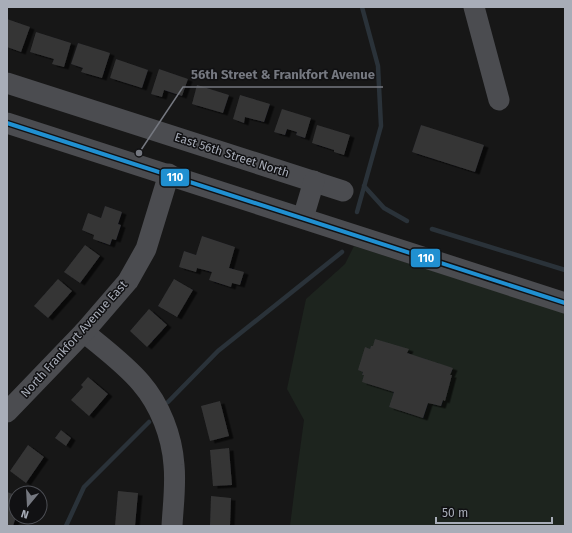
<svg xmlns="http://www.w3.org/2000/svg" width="572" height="533" font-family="'Fira Sans',sans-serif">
<defs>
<filter id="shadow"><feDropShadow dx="4.5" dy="2.5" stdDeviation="0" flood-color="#0009"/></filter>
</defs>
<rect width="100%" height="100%" fill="#171717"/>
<path fill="#1d241e" d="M354 246 565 313V526H290L295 486 304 420 287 389 306 299 345 264Z"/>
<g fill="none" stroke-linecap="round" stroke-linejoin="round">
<g stroke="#2a3239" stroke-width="4.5">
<path d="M364 186 384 208 407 221"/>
<path d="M357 212 381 126 378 66 362 7"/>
<path d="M432 229 565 270"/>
<path d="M168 402 218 351 342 252"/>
<path d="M66 526 84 487 149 422"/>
</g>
</g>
<g fill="#353536" filter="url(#shadow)">
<path d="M7 19 30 27 21 52 7 47Z"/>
<path d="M36 32 71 43 64 67 52 64 54 59 30 52Z"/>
<path d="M78 43 110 53 102 78 81 72 83 68 71 64Z"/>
<path d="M116 59 148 70 142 88 110 78Z"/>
<path d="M159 69 188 79 182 96 164 90 162 97 151 94Z"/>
<path d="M197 85 229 95 223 113 192 104Z"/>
<path d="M240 95 270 104 264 122 245 117 244 123 233 119Z"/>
<path d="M282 109 311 118 305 138 296 135 297 132 287 129 285 135 274 132Z"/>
<path d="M317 125 350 135 344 155 334 152V150L312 143Z"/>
<path d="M421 125 484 145 475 172 412 152Z"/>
<path d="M105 206 122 212 118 224 121 225 116 240 112 239 110 245 93 239 94 235 82 230 88 213 101 218Z"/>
<path d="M202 236 235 247 229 268 244 272 240 285 232 283 231 287 209 280 212 272 197 268 196 272 179 267 184 251 196 255Z"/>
<path d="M85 245 100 256 80 283 64 272Z"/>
<path d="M58 279 72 291 48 318 34 306Z"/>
<path d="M174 279 193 290 177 317 158 306Z"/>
<path d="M149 309 167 325 147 347 130 331Z"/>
<path d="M375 339 409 349 407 353 453 368 450 375H452L445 401 443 400 441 406 428 403 423 418 389 407 394 392 362 382 364 375H362L363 372 358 370 365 347 370 349 371 346H373Z"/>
<path d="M88 377 108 394 89 416 71 400 83 387 81 385Z"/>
<path d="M220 401 229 436 210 441 201 406Z"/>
<path d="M61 430 71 438 66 446 55 438Z"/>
<path d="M28 445 44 457 26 483 10 471Z"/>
<path d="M229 448 232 485 213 486 210 450Z"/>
<path d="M118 491 138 493 135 526H115Z"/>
<path d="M7 492 16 495V517L13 526H7Z"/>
<path d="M211 496 231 498 230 526H210Z"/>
</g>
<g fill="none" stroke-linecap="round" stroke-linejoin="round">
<g stroke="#4b4c50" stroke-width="21">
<path d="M474 7 499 100"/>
<path d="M7 83 343 191"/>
<path d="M7 123 565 303"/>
<path d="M303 218 314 181"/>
<path d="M84 332C103 348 125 364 141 383 160 405 172 436 174 465 176 485 173 506 172 526"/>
<path d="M7 412 84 332 128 281 146 249 169 174"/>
</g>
<g stroke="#111113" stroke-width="7">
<path id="bus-1" d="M7 123 565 303"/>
</g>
<use href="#bus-1" stroke="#2090d1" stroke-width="4"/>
</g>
<g text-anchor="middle" stroke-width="3" stroke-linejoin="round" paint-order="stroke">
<g font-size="12" fill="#a8adb8" stroke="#111113">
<text transform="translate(232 155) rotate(18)" y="4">East 56th Street North</text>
<text transform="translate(74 339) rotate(-48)" y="4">North Frankfort Avenue East</text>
</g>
</g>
<path fill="none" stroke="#757880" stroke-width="1.5" d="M139 153L183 87H383"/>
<circle fill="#757880" stroke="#111113" stroke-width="1.5" cx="139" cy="153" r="4"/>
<g font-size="13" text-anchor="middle" font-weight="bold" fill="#757880" stroke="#111113" stroke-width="3" stroke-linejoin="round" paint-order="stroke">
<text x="283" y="79">56th Street &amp; Frankfort Avenue</text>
</g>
<g stroke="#111113" stroke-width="1.5">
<rect x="160" y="168" width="30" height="19" rx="4" fill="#2090d1"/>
<rect x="410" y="248" width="31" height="20" rx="4" fill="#2090d1"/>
</g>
<g font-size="11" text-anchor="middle" font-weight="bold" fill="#fff">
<text x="175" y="181">110</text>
<text x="426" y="262">110</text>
</g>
<rect width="572" height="533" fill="none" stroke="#a8adb8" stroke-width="16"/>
<g transform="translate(28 505) rotate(198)"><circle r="19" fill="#111113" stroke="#4d4f55"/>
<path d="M0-3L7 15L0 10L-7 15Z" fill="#757880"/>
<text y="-6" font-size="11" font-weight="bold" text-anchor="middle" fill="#a8adb8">N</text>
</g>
<path d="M436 517v6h116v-6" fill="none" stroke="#a8adb8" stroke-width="2"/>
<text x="442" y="517" font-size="12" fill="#a8adb8" stroke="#111113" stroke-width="3" paint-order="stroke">50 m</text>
</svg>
